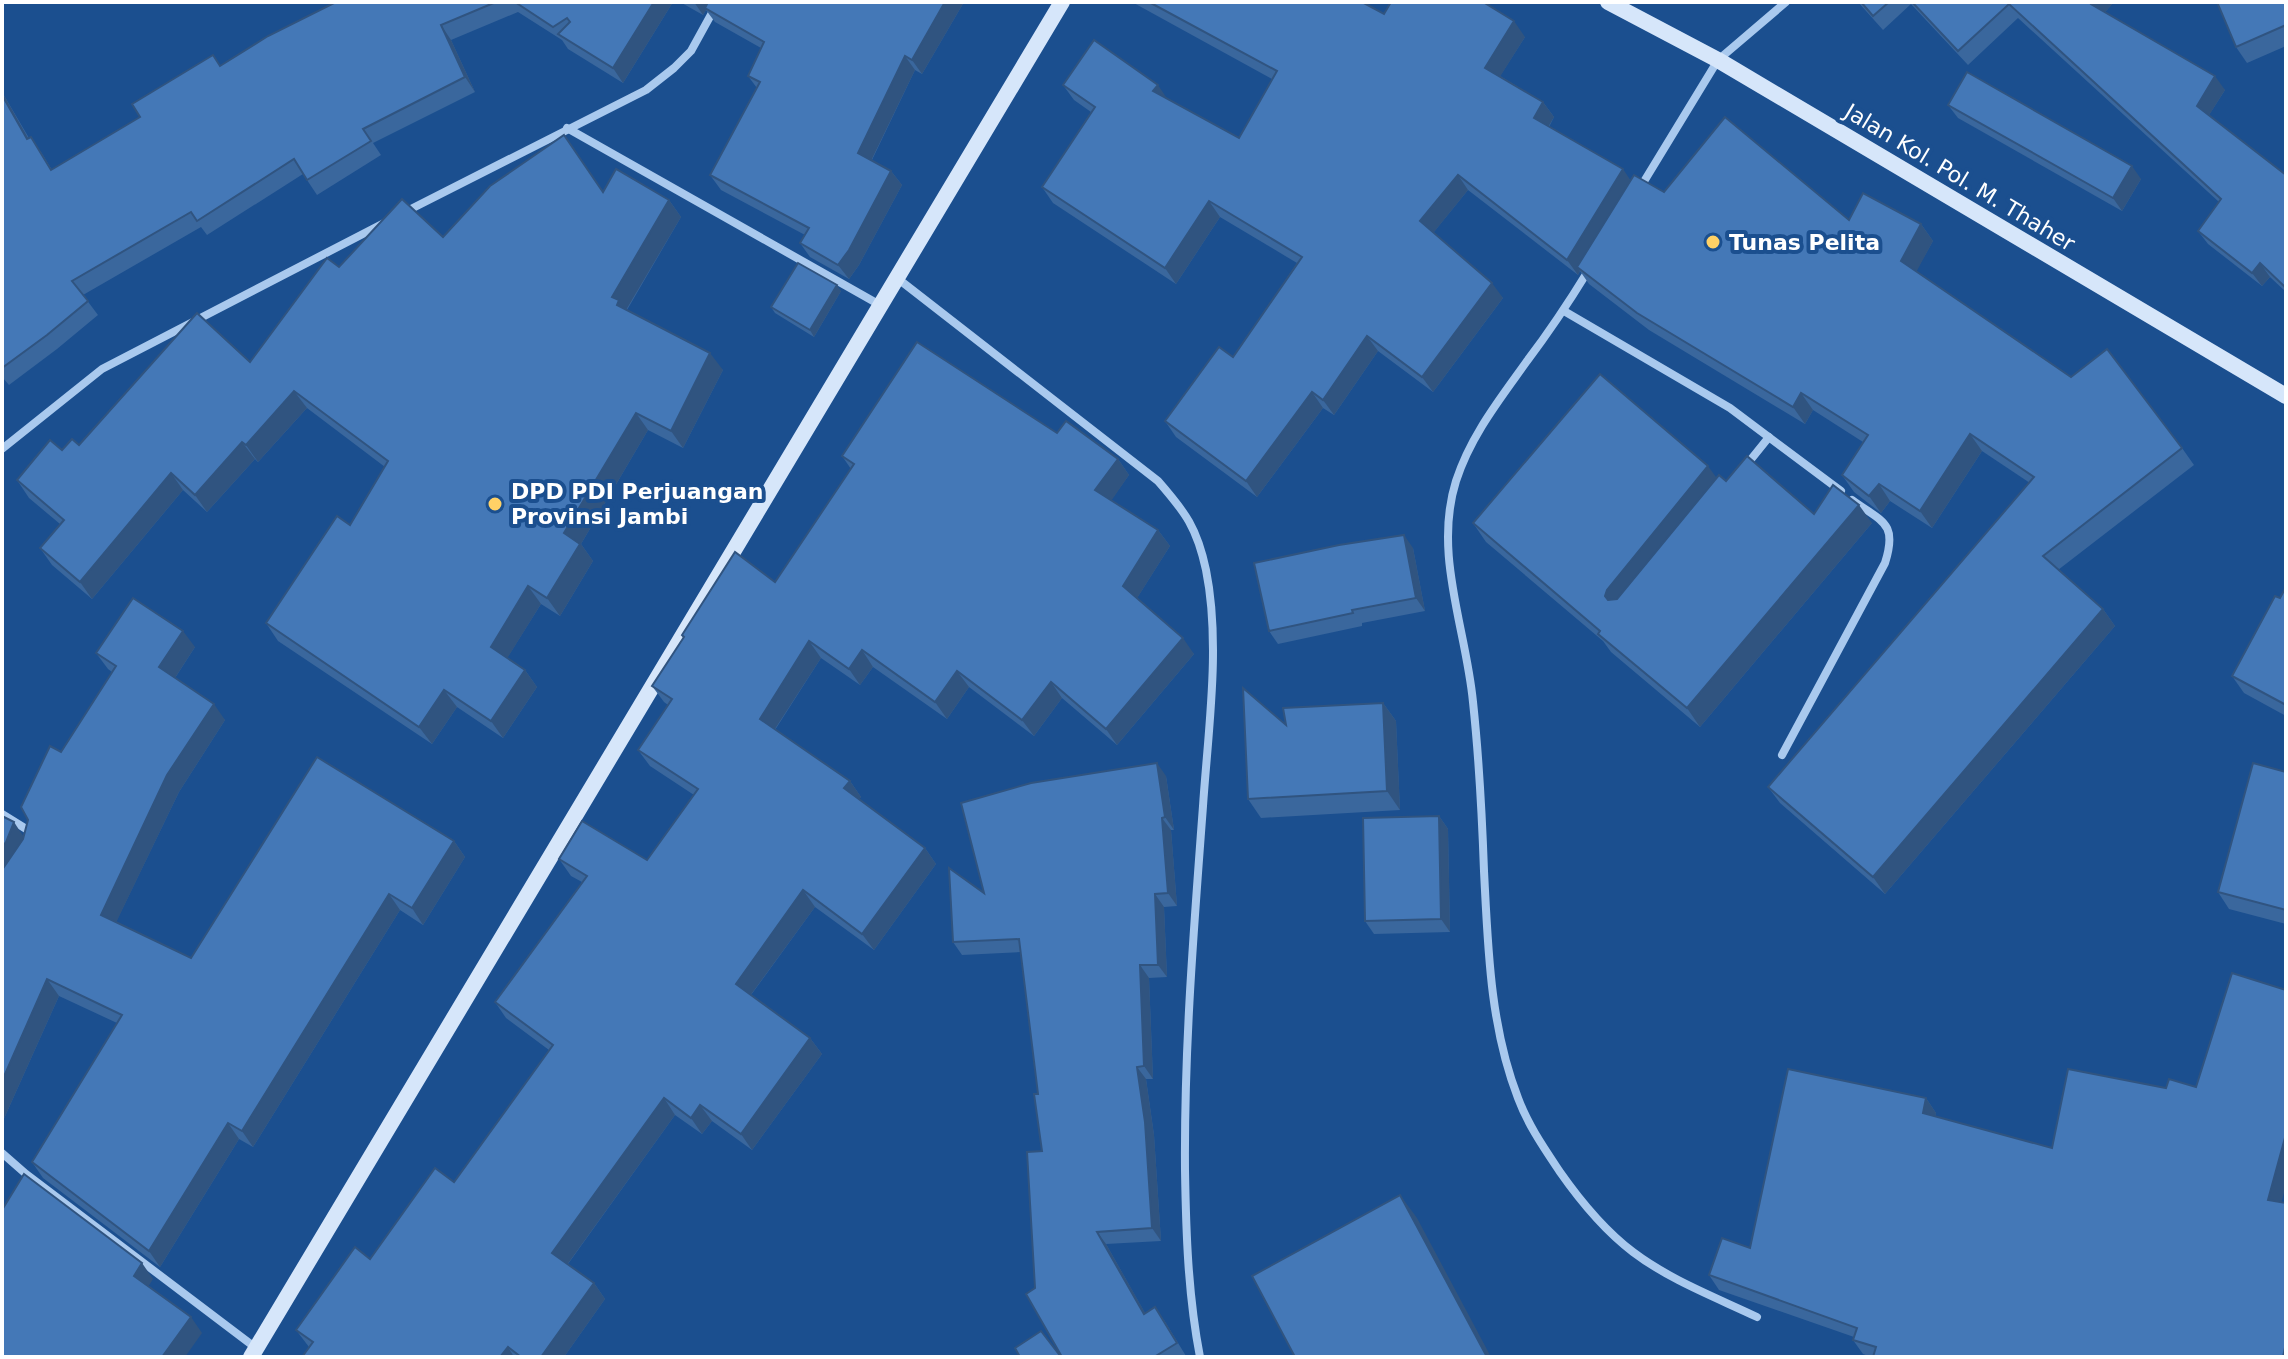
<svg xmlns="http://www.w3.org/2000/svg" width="2288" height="1359" font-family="'DejaVu Sans',sans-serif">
<rect width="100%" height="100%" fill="#1b4f8f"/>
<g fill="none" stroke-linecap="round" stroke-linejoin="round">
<g stroke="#a9c9ee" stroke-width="8">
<path d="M567 128 880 305"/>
<path d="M1640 188 1718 60 1786 2"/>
<path d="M405 212 646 90 674 68 691 51 718 2"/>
<path d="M1588 271C1569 302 1549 332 1527 361 1500 399 1471 435 1456 481 1433 554 1466 628 1473 702 1479 758 1482 815 1484 871 1488 948 1490 1026 1518 1098 1528 1125 1544 1148 1560 1172 1581 1202 1604 1230 1633 1252 1670 1280 1715 1297 1757 1317"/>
<path d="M897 278 1158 481C1186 513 1197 528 1206 570 1221 644 1208 731 1203 806 1194 927 1184 1048 1185 1170 1186 1232 1188 1295 1200 1357"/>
<path d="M1564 311 1730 408 1841 491"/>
<path d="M2 449 102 369 386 222"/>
<path d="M1744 468 1769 437"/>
<path d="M1782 755 1885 563C1898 522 1882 522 1852 500"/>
<path d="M2 814 31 832"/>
<path d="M2 1153 26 1174 256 1348"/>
</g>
<g stroke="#d6e6fa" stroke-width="16">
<path d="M1608 2 1718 60 2286 396"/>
<path d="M251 1357 1062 2"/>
</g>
</g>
<g fill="#3a679d">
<path d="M336 2H673L623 83 568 49 562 40 518 12 451 40 475 92 373 143 381 155 317 195 303 174 207 235 201 227 83 295 98 315 57 349 9 385 2 377V92L29 138 41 152 52 170 140 117 221 65Z"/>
<path d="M680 2H964L922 74 915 70 872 160 891 171 902 185 859 265 849 279 810 257 800 243 805 235 721 190 710 175 757 88 748 76 761 48 715 22 706 10 703 15Z"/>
<path d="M1132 2H1362L1384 14 1525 37 1500 76 1543 102 1554 117 1549 127 1630 180 1664 192 1849 220 1921 224 1933 241 1916 271 2071 377 2182 448 2194 465 2058 570 2103 609 2115 626 1885 894 1780 803 1768 787 2030 483 1982 451 1932 528 1890 501 1881 513 1854 492 1842 475 1863 442 1813 410 1805 424 1649 330 1589 284 1580 271 1578 275 1468 190 1433 233 1503 298 1433 392 1378 351 1334 415 1323 408 1257 497 1176 437 1165 421 1233 357 1297 263 1220 217 1176 284 1053 203 1042 187 1091 112 1074 100 1063 85 1167 99 1239 138 1272 79Z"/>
<path d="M1858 2H2114L2105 12 2225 90 2209 115 2286 175V292L2270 277 2262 286 2208 244 2198 231 2219 202 2018 18 1968 65 1911 4 1883 30Z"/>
<path d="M2286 2V46L2247 63 2236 47Z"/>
<path d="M1948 105 2141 179 2122 211 1958 118Z"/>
<path d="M603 192 669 200 681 217 627 310 723 370 683 448 648 430 581 544 593 561 560 616 541 604 507 658 525 670 537 687 503 738 457 707 432 744 278 641 266 623 350 525 385 467 307 408 258 462 255 459 207 512 183 490 92 599 52 565 40 548 60 524 29 498 17 480 62 450 79 445 250 362 339 267Z"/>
<path d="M841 291 814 337 775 313 771 307Z"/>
<path d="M1057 433 1118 459 1129 475 1111 500 1158 530 1170 546 1137 598 1194 654 1117 745 1062 698 1034 736 969 687 947 719 873 667 860 685 821 658 775 730 850 781 861 797 859 799 925 848 936 864 874 950 815 907 751 995 810 1038 822 1054 752 1150 712 1121 702 1134 675 1115 568 1264 594 1283 605 1299 564 1357H302L309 1347 296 1330 370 1259 454 1182 549 1050 506 1018 495 1002 582 882 571 876 559 859 647 860 694 795 650 766 638 750 668 705 664 702 652 686 683 638 682 635 775 582 851 469 842 456Z"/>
<path d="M1716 478 1814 514 1872 523 1700 727 1611 652 1603 641 1486 542 1473 523Z"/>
<path d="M1413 548 1425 611 1362 623V626L1278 644 1269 631Z"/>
<path d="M2286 587V716L2244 693 2232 676Z"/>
<path d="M195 647 175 678 225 720 179 792 116 922 191 958 454 841 465 857 423 925 400 910 253 1147 239 1139 160 1267 43 1178 32 1162 117 1023 59 996 2 1123V816L24 837 61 752 112 672 108 669 96 653Z"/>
<path d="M1383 703 1396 721 1400 810 1261 818 1248 799 1286 725Z"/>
<path d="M2286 772V924L2229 909 2218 892Z"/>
<path d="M1166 776 1174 830H1171L1177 906 1164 907 1167 977 1149 978 1153 1079H1146L1154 1135 1161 1241 1106 1244 1145 1313 1164 1320 1186 1356 1184 1357H1062L1035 1288 1042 1151 1038 1094 1021 952 962 955 953 942 984 893Z"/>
<path d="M1439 816 1448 829 1450 932 1374 934 1365 921Z"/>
<path d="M1926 1098 1936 1113 1935 1117 2052 1148 2282 1202 2286 1357H1871L1863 1354 1853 1340 1854 1337 1719 1290 1709 1275 1750 1248Z"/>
</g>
<g fill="#305480">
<path d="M654 2H673L623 83 613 68Z"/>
<path d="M694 2H711L703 15Z"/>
<path d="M945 2H964L922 74 912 60Z"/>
<path d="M2092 2H2114L2100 18 2091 4Z"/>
<path d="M1514 21 1525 37 1496 83 1485 68Z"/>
<path d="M441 25 451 40 475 92 465 77Z"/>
<path d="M905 56 915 70 868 167 858 153Z"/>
<path d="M2215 76 2225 90 2206 120 2197 106Z"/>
<path d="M1158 85 1168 100 1153 91Z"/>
<path d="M2 92 37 154 27 139 2 95Z"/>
<path d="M1543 102 1554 117 1544 134 1534 118Z"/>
<path d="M2132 166 2141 179 2122 211 2113 198Z"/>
<path d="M1623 169 1633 184 1577 267 1580 271 1578 275 1567 260Z"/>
<path d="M891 171 902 185 859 265 849 279 838 265Z"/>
<path d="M1458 175 1468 190 1430 237 1420 221Z"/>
<path d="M669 200 681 217 626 310 617 305 612 297Z"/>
<path d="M1209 201 1220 217 1176 284 1165 268Z"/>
<path d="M1921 224 1933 241 1913 278 1901 261Z"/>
<path d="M2260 263 2270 277 2262 286 2252 273Z"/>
<path d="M1492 283 1503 298 1433 392 1422 377Z"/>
<path d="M837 285 841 291 814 337 810 330Z"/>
<path d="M1367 336 1378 351 1334 415 1323 400Z"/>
<path d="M710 353 723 370 683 448 671 431Z"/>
<path d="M294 391 307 408 258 462 246 445Z"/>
<path d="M1312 392 1323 408 1257 497 1246 481Z"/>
<path d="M1801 393 1813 410 1805 424 1793 407Z"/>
<path d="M636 413 648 430 581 544 593 561 560 616 547 598 564 533Z"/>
<path d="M1970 434 1982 451 1932 528 1920 511Z"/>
<path d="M242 442 255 459 207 512 195 495Z"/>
<path d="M1118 459 1129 475 1107 507 1095 490Z"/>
<path d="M1708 466 1721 484 1618 615 1605 596 1607 590Z"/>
<path d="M171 473 183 490 92 599 80 582Z"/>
<path d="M1879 484 1890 501 1881 513 1869 496Z"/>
<path d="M1859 505 1872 523 1700 727 1687 708Z"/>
<path d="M1158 530 1170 546 1134 603 1123 586Z"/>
<path d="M1404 535 1413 548 1425 611 1416 598Z"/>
<path d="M528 586 541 604 503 665 491 647Z"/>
<path d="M2103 609 2115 626 1885 894 1873 877Z"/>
<path d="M183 631 195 647 171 684 159 667Z"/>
<path d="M1183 638 1194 654 1117 745 1106 729Z"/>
<path d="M809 641 821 658 771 735 760 719Z"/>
<path d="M862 650 873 667 860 685 849 669Z"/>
<path d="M525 670 537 687 503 738 491 721Z"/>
<path d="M957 671 969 687 947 719 935 702Z"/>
<path d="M1051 682 1062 698 1034 736 1022 720Z"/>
<path d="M444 690 457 707 432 744 419 727Z"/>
<path d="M1383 703 1396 721 1400 810 1387 791Z"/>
<path d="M214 704 225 720 179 792 112 931 101 915 167 775Z"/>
<path d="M1157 763 1166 776 1174 830 1165 817Z"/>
<path d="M850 781 861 797 856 805 844 788Z"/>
<path d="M1439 816 1448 829 1450 932 1441 919Z"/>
<path d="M1162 818 1171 830 1177 906 1168 893Z"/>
<path d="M14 822 25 839 2 880V847Z"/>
<path d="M454 841 465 857 423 925 412 908Z"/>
<path d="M925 848 936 864 874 950 862 934Z"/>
<path d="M803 890 815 907 747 1000 736 984Z"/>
<path d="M389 894 400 910 253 1147 242 1131Z"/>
<path d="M1155 894 1164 907 1167 977 1158 965Z"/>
<path d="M1140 965 1149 978 1153 1079 1144 1066Z"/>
<path d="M47 979 59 996 2 1123V1081Z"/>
<path d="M810 1038 822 1054 752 1150 741 1134Z"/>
<path d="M1137 1067 1146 1079 1154 1135 1161 1241 1152 1228Z"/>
<path d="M664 1098 675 1115 564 1269 552 1253Z"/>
<path d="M1926 1098 1936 1113 1933 1128 1923 1113Z"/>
<path d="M700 1105 712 1121 702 1134 691 1118Z"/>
<path d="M228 1123 239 1139 160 1267 149 1251Z"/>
<path d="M2286 1134V1186L2278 1214 2268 1200Z"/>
<path d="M1400 1195 1417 1218 1491 1357H1487Z"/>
<path d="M1097 1232 1106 1244 1153 1327 1144 1314Z"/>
<path d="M142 1263 153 1279 145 1292 134 1276Z"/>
<path d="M594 1283 605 1299 564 1357H541Z"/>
<path d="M191 1317 202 1333 185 1357H162Z"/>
<path d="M508 1347 514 1357H500Z"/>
</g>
<g fill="#4478b7" stroke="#305480" stroke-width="2">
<path d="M336 2H496L441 25 465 77 363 129 371 141 307 180 294 159 197 221 191 212 72 281 88 301 47 335 2 368V95L27 139 31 137 51 170 140 117 132 104 213 55 220 66 268 36Z"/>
<path d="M515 2H654L613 68 558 34 570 22 567 18 553 27Z"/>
<path d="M708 2H945L912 60 905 56 858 153 891 171 849 250 838 265 800 243 809 228 710 175 760 82 748 76 764 42 705 8Z"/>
<path d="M1149 2H1362L1384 14 1391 2H1483L1514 21 1485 68 1543 102 1534 118 1623 169 1567 260 1458 175 1420 221 1492 283 1422 377 1367 336 1323 400 1312 392 1246 481 1165 421 1219 347 1233 357 1302 257 1209 201 1165 268 1042 187 1095 107 1063 85 1094 40 1158 85 1153 91 1239 138 1277 71Z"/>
<path d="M1861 2H1889L1873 16Z"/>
<path d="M1912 2H2092L2091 4 2215 76 2197 106 2286 175V288L2260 263 2252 273 2198 231 2221 199 2009 4 1958 51Z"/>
<path d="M2217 2H2286V25L2236 47Z"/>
<path d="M1967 72 2132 166 2113 198 1948 105Z"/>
<path d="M1725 117 1849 220 1863 193 1921 224 1901 261 2071 377 2107 349 2182 448 2043 556 2103 609 1873 877 1768 787 2034 477 1970 434 1920 511 1879 484 1869 496 1842 475 1868 435 1801 393 1793 407 1637 313 1577 267 1634 175 1664 192Z"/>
<path d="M564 135 603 192 616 169 669 200 612 297 619 300 617 305 710 353 671 431 636 413 564 533 580 544 547 598 528 586 491 647 525 670 491 721 444 690 419 727 266 623 337 516 350 525 388 461 294 391 246 445 242 442 195 495 171 473 80 582 40 548 64 520 17 480 50 440 62 450 72 439 79 445 197 313 250 362 327 258 339 267 402 199 443 237 490 186Z"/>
<path d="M798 263 837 285 810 330 771 307Z"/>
<path d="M917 342 1057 433 1066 421 1118 459 1095 490 1158 530 1123 586 1183 638 1106 729 1051 682 1022 720 957 671 935 702 862 650 849 669 809 641 760 719 850 781 844 788 925 848 862 934 803 890 736 984 810 1038 741 1134 700 1105 691 1118 664 1098 552 1253 594 1283 541 1357H521L508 1347 500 1357H302L313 1342 296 1330 355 1247 370 1259 435 1168 454 1182 553 1045 495 1002 587 876 559 859 582 821 647 860 698 789 638 750 672 699 652 686 684 637 682 635 735 552 775 582 854 464 842 456Z"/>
<path d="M1600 374 1708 466 1607 590 1605 596 1608 600 1617 599 1719 475 1726 481 1747 456 1814 514 1833 485 1859 505 1687 708 1598 634 1600 631 1473 523Z"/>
<path d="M1404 535 1416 598 1352 610 1353 613 1269 631 1254 563 1339 545Z"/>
<path d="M2286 587V705L2232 676 2275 596 2280 598Z"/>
<path d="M133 598 183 631 159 667 214 704 167 775 101 915 191 958 317 757 454 841 412 908 389 894 242 1131 228 1123 149 1251 32 1162 122 1015 47 979 2 1081V870L23 839 28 820 21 807 50 746 61 752 116 666 96 653Z"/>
<path d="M1243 688 1286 725 1283 708 1383 703 1387 791 1248 799Z"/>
<path d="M1157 763 1165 817 1162 818 1168 893 1155 894 1158 965H1140L1144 1066 1137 1067 1145 1122 1152 1228 1097 1232 1144 1314 1155 1307 1177 1343 1154 1357H1062L1026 1294 1035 1288 1027 1152 1042 1151 1034 1094H1038L1019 939 953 942 949 868 984 893 961 803 1031 783Z"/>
<path d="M2253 763 2286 772V910L2218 892Z"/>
<path d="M2 816 14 822 6 842 2 847Z"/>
<path d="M1439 816 1441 919 1365 921 1363 818Z"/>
<path d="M2232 973 2286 990V1134L2268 1200 2286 1203V1343L2283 1357H1873L1876 1347 1853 1340 1857 1328 1709 1275 1722 1238 1750 1248 1788 1069 1926 1098 1923 1113 2052 1148 2068 1069 2166 1088 2169 1079 2196 1087Z"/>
<path d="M24 1174 142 1263 134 1276 191 1317 162 1357H2V1210Z"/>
<path d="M1400 1195 1487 1357H1295L1252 1276Z"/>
<path d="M1041 1331 1061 1357H1020L1015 1348Z"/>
</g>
<g fill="#ffd166" stroke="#1b4f8f" stroke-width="3">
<circle cx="1713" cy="242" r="8"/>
<circle cx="495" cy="504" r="8"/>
</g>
<g text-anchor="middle" stroke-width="8" stroke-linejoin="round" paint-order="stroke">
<g font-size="22" fill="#fff" stroke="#1b4f8f">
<text transform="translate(1960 177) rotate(31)" y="8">Jalan Kol. Pol. M. Thaher</text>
</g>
<g font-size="22" font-weight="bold" fill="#fff" stroke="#1b4f8f" text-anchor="start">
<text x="1729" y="250">Tunas Pelita</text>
<text x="511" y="499">DPD PDI Perjuangan<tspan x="511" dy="25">Provinsi Jambi</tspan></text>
</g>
</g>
<rect width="2288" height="1359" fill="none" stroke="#ffffff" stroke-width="8"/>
</svg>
